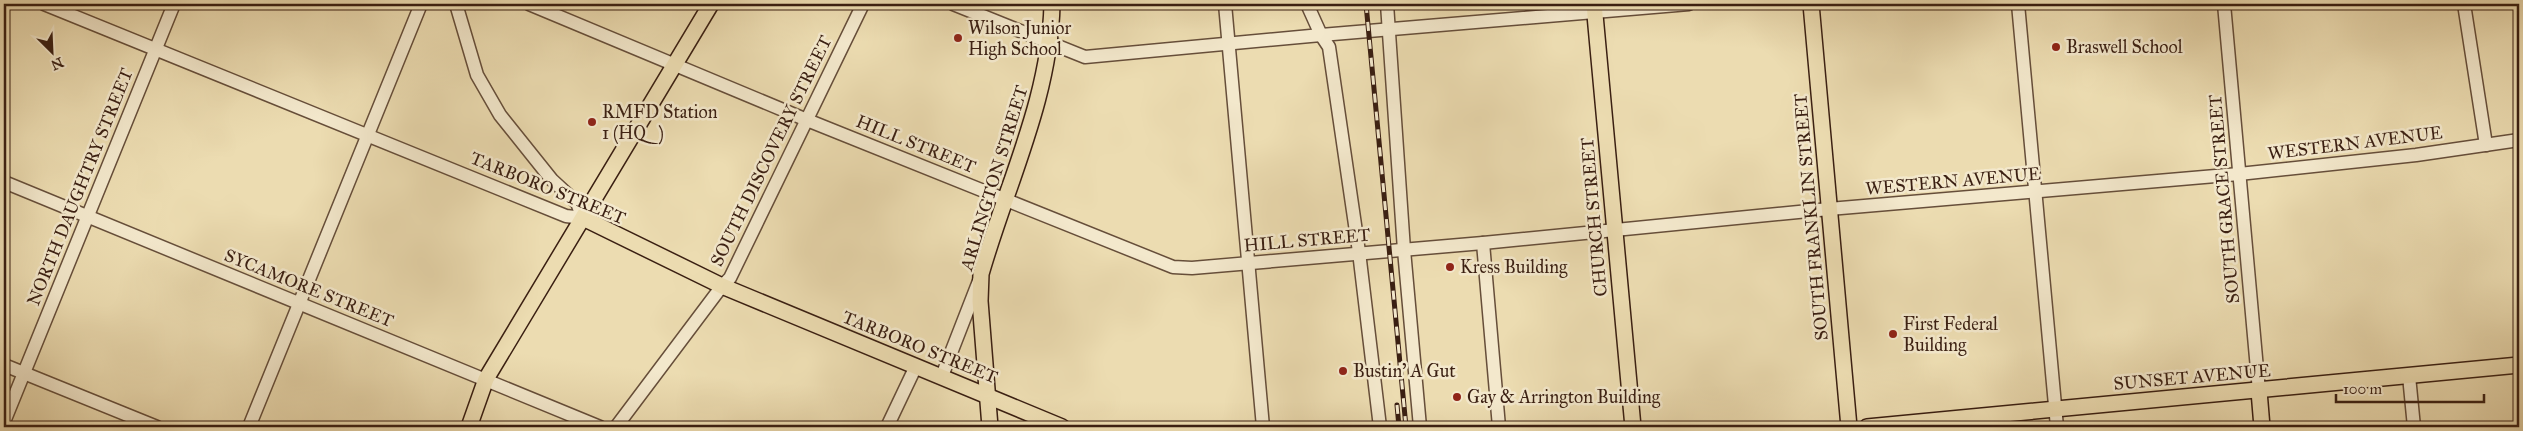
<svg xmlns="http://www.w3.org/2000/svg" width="2523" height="431" font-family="'IM FELL Great Primer',serif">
<rect width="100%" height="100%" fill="#ecdcb1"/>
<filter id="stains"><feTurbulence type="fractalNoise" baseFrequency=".004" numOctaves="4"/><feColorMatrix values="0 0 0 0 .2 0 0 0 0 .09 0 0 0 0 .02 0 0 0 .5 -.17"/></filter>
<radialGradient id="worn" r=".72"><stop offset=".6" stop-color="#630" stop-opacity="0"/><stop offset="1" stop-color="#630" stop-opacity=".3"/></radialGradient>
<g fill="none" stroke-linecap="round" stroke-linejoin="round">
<g stroke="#664e3a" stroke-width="15">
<g id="minor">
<path d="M44 4 566 216 583 218 577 203 552 180 500 115 477 75 456 4"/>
<path d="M529 4 807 120 1173 267 1192 268 1483 243 1829 209 2239 174 2416 155 2519 140"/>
<path d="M953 4 1085 57 1321 35 1689 4"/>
<path d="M1225 4 1263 427"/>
<path d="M1307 4 1321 35 1329 47 1359 252 1380 427"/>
<path d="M1387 4 1404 250 1420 427"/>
<path d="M2018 4 2057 427"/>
<path d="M2224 4 2259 391"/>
<path d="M2464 4 2486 145"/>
<path d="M4 182 600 427"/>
<path d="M1483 243 1499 427"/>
<path d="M4 365 157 427"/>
<path d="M942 376 979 281"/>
<path d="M2409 376 2414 427"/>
<path d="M4 422 174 4"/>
<path d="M249 427 421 4"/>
<path d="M616 427 722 286 730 278 863 4"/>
<path d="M887 427 916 366"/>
</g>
</g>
<g stroke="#3a1f12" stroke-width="18">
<g id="major">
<path d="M1594 4 1633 427"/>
<path d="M1811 4 1849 427"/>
<path d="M583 218 722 286 1062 427"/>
<path d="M2259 391 2262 427"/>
<path d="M469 427 486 379 711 4"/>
<path d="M990 427 980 301 981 274C1007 183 1050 99 1052 4"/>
<path d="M1867 427 2519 365"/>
</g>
</g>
<use href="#minor" stroke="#f3e8cc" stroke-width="12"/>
<use href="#major" stroke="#ecdcb1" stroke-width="15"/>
<g stroke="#3a1f12" stroke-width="5">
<g id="rail">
<path d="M1366 4 1406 427"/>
<path d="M1397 405 1399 427"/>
</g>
</g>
<use href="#rail" stroke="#f3e8cc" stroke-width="3" stroke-dasharray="9" stroke-linecap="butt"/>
</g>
<g fill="#8f2418" stroke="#f3e8cc" stroke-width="2">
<circle cx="958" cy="38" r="5"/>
<circle cx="2056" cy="47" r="5"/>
<circle cx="592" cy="122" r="5"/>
<circle cx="1450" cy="267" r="5"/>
<circle cx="1893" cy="334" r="5"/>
<circle cx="1343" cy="371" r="5"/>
<circle cx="1457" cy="397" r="5"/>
</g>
<g text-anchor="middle" stroke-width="5" stroke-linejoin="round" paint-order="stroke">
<g font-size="18" fill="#3a1f12" stroke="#f3e8cc" text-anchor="start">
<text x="968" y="34">Wilson Junior<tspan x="968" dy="21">High School</tspan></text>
<text x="2066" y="53">Braswell School</text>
<text x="602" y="118">RMFD Station<tspan x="602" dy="21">1 (HQ)</tspan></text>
<text x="1460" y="273">Kress Building</text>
<text x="1903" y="330">First Federal<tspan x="1903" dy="21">Building</tspan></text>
<text x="1353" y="377">Bustin' A Gut</text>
<text x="1467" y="403">Gay &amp; Arrington Building</text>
</g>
<g font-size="18" fill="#3a1f12" stroke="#f3e8cc">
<text transform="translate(2355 143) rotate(-7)" y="6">WESTERN AVENUE</text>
<text transform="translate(916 144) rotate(22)" y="6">HILL STREET</text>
<text transform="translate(771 151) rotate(-64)" y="6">SOUTH DISCOVERY STREET</text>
<text transform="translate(994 178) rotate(-73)" y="6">ARLINGTON STREET</text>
<text transform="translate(1953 181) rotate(-5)" y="6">WESTERN AVENUE</text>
<text transform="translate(80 187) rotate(-68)" y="6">NORTH DAUGHTRY STREET</text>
<text transform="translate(548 188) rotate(22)" y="6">TARBORO STREET</text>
<text transform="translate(2224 199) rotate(-95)" y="6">SOUTH GRACE STREET</text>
<text transform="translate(1594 217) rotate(-95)" y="6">CHURCH STREET</text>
<text transform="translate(1811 217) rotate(-95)" y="6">SOUTH FRANKLIN STREET</text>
<text transform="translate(1307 240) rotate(-5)" y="6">HILL STREET</text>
<text transform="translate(309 288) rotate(22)" y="6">SYCAMORE STREET</text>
<text transform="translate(920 347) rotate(22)" y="6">TARBORO STREET</text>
<text transform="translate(2192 377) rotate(-5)" y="6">SUNSET AVENUE</text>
</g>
</g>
<rect width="2523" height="431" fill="none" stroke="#ecdcb1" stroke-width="20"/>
<rect x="5" y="5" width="2513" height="421" fill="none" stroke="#3a1f12" stroke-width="2.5"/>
<rect x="10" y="10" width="2503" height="411" fill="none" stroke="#3a1f12"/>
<g transform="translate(52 52) rotate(156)" stroke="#f3e8cc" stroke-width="4" paint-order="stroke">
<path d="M0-4L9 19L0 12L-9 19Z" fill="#3a1f12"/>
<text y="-8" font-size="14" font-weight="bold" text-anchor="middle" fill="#3a1f12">N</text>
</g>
<path d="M2336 394v8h148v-8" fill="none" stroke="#3a1f12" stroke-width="2.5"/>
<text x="2343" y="394" font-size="15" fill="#3a1f12" stroke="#f3e8cc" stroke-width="4" paint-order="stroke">100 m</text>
<rect width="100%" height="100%" filter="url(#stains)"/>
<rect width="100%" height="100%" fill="url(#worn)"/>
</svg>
